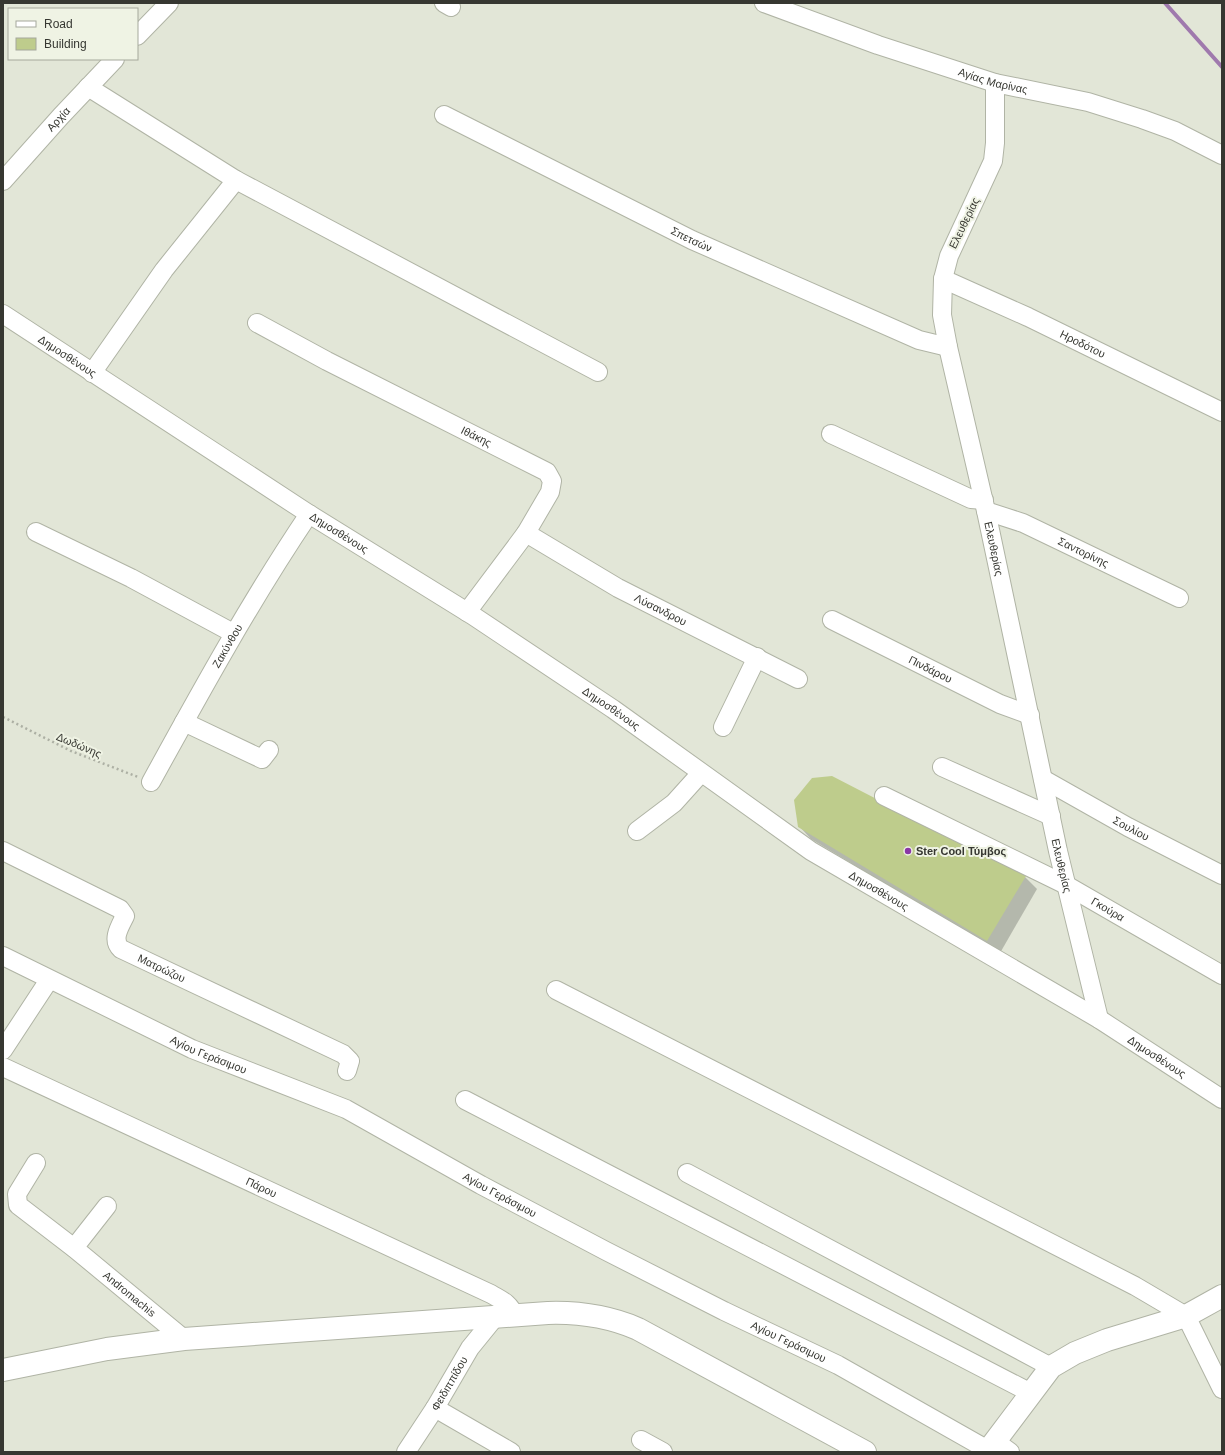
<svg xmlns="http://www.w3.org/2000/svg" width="1225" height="1455" font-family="Arial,sans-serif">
<rect width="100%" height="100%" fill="#e2e6d7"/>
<path fill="#0003" d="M799 826 1025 877 1037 889 1000 953 811 839Z"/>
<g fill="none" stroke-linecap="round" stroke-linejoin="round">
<path stroke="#9f79ad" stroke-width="4" d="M1165 3 1222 67"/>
</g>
<path fill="#becc8c" d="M832 776 1026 876 987 941 798 827 794 800 812 778Z"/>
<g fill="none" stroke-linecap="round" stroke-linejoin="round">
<g stroke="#b0b4a5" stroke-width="20">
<g id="minor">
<path d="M444 3 451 7"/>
<path id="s1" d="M764 3 878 45 995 83 1088 102 1142 119 1175 131 1222 155"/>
<path d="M137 36 169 3"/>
<path id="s2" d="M995 83V143L993 161 949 256 943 279 942 315 948 347 986 511 1058 851 1099 1019"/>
<path d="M88 87 236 180 598 372"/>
<path id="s3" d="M444 115 692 240 919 340 948 347"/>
<path id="s4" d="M3 181 61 116 115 59"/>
<path id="s5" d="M943 279 1028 317 1222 412"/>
<path id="s6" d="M3 314 309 514 472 615 613 709 811 851 1099 1019 1222 1099"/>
<path id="s7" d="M257 323 327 361 547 472 552 481 550 492 526 533 467 612"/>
<path d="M92 373 164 270 236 180"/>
<path d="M831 434 971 499 984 500"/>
<path id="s8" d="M986 511 1023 523 1179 598"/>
<path d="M36 532 131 578 233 633"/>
<path id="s9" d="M526 533 618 588 798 679"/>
<path id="s10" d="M832 620 1000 704 1030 715"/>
<path d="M184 722 262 759 269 750"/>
<path d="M723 727 757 657"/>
<path d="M942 767 1051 816"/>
<path id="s11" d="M1043 779 1128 827 1222 875"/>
<path id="s12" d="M151 782C201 691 251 600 309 514"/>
<path id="s13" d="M884 796 1066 885 1222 975"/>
<path d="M637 831 674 803 701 773"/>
<path id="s14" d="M3 851 120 909 125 916C120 926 111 940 121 949L343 1054 350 1061 347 1071"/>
<path id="s15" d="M3 956 192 1049 346 1109 481 1185 606 1251 724 1311 838 1365 988 1450"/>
<path d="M556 990 1135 1286 1186 1316 1222 1389"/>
<path d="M3 1050 49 980"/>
<path id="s16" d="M3 1067 491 1294C501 1300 510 1303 514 1315"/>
<path d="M465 1100 1031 1393"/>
<path id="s17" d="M36 1163 17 1194 18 1205 74 1248 184 1339"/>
<path d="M687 1173 1051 1367"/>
<path d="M74 1248 107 1206"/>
<path d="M435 1408 511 1452"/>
<path d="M641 1440 663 1452"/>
<path d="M995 1441 1010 1452"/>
<path id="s18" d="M406 1452 435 1408 470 1348 496 1316"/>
</g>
</g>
<g stroke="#b0b4a5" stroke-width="24">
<g id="major">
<path d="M3 1370 107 1349 184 1339 548 1313C580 1312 608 1316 638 1329L865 1452"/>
<path d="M987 1452 1051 1367 1075 1353 1107 1340 1186 1316 1222 1296"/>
</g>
</g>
<path stroke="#adb0a4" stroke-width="2.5" stroke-dasharray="2 3" stroke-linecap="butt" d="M3 717 71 751 138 777"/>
<use href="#minor" stroke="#fff" stroke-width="18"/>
<use href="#major" stroke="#fff" stroke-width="22"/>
</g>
<circle fill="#8a37a6" stroke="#eff3e4" stroke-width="1.5" cx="908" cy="851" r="4"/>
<g text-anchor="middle" stroke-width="4" stroke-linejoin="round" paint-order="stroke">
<g font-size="11" fill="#363731" stroke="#eff3e4">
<text dy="4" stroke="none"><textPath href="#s1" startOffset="242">Αγίας Μαρίνας</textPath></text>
<text dy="4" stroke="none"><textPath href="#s4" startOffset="83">Αρχία</textPath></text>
<text transform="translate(964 223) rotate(-64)" y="4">Ελευθερίας</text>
<text dy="4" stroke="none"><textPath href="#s3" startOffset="277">Σπετσών</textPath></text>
<text dy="4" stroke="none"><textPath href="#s5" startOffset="154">Ηροδότου</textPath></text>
<text dy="4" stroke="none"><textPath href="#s6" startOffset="77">Δημοσθένους</textPath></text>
<text dy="4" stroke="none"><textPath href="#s7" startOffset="247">Ιθάκης</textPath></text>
<text dy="4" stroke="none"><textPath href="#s6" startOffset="401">Δημοσθένους</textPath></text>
<text dy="4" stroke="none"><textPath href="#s2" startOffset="482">Ελευθερίας</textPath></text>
<text dy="4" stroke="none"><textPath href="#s8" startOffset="106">Σαντορίνης</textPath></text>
<text dy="4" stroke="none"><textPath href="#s9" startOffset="155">Λύσανδρου</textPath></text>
<text dy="4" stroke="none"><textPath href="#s12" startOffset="156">Ζακύνθου</textPath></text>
<text dy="4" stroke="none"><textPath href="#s10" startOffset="110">Πινδάρου</textPath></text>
<text dy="4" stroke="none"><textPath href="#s6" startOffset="725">Δημοσθένους</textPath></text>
<text transform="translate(79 745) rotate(23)" y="4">Δωδώνης</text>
<text dy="4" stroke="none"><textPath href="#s11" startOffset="101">Σουλίου</textPath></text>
<text dy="4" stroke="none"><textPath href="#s2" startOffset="806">Ελευθερίας</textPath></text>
<text dy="4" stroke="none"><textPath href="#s6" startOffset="1049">Δημοσθένους</textPath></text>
<text dy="4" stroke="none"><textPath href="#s13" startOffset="251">Γκούρα</textPath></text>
<text dy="4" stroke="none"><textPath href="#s14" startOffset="220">Ματρώζου</textPath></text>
<text dy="4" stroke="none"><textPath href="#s15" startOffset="228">Αγίου Γεράσιμου</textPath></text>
<text dy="4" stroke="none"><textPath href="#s6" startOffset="1373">Δημοσθένους</textPath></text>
<text dy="4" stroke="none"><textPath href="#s16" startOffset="285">Πάρου</textPath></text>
<text dy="4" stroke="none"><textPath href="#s15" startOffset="552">Αγίου Γεράσιμου</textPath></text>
<text dy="4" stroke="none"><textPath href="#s17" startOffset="190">Andromachis</textPath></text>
<text dy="4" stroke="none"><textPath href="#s15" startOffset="876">Αγίου Γεράσιμου</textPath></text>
<text dy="4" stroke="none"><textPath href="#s18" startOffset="81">Φειδιππίδου</textPath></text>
</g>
<g font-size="11" font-weight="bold" fill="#363731" stroke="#eff3e4" text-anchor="start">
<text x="916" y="855">Ster Cool Τύμβος</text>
</g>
</g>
<rect width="1225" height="1455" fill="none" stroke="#363731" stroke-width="8"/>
<rect x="8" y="8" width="130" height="52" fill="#eff3e4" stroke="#a5a89c"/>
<rect x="16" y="21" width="20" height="6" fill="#ffffff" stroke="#a5a89c"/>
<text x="44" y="28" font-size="12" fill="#363731">Road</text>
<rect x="16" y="38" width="20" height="12" fill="#becc8c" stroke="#a5a89c"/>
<text x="44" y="48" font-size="12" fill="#363731">Building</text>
</svg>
